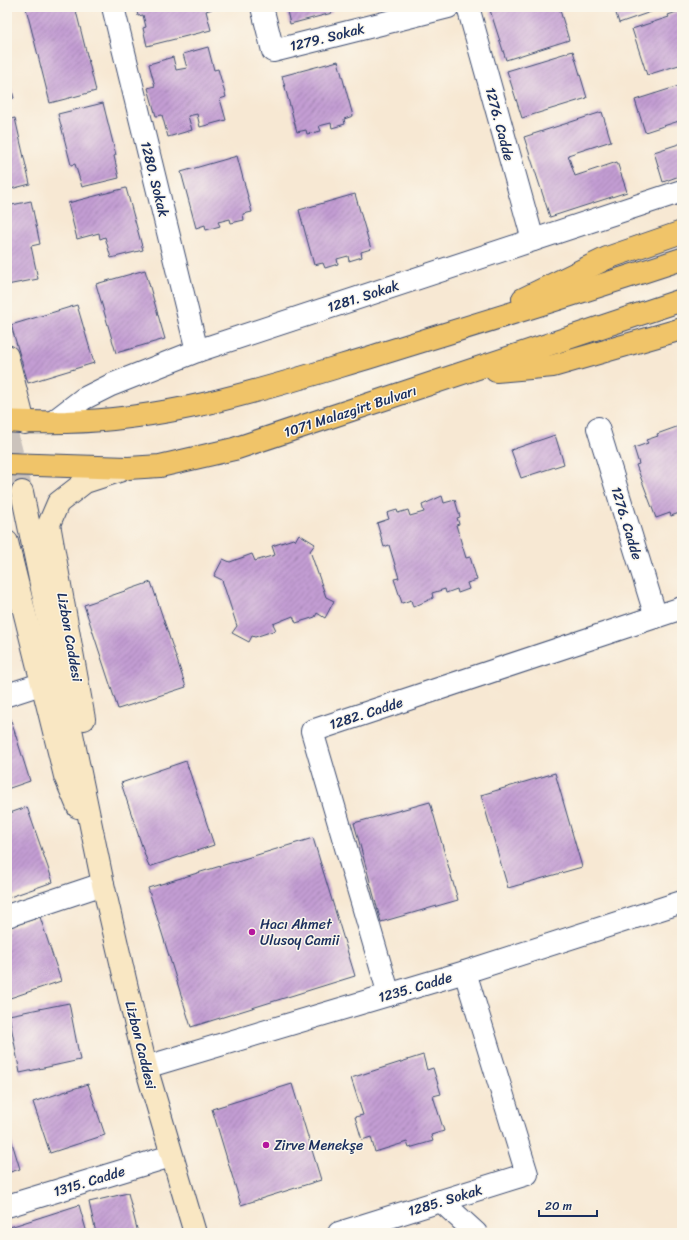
<svg xmlns="http://www.w3.org/2000/svg" width="689" height="1240" font-family="Sriracha,sans-serif">
<defs>
<pattern id="building-hatch" width="6" height="6" patternUnits="userSpaceOnUse"><rect width="6" height="6" fill="#c39dd3"/><path d="M-1 1l2-2M0 6l6-6M5 7l2-2" fill="none" stroke="#9e80ae"/></pattern>
</defs>
<rect width="100%" height="100%" fill="#fbf7ec"/>
<filter id="ink" filterUnits="userSpaceOnUse"><feTurbulence type="fractalNoise" baseFrequency=".025" numOctaves="2"/><feDisplacementMap in="SourceGraphic" scale="8" xChannelSelector="R" yChannelSelector="G"/><feConvolveMatrix kernelMatrix="1 2 1 2 8 2 1 2 1" color-interpolation-filters="sRGB"/></filter>
<filter id="wash" filterUnits="userSpaceOnUse"><feTurbulence type="fractalNoise" baseFrequency=".012" numOctaves="4" result="noise"/><feDisplacementMap in="SourceGraphic" scale="16" xChannelSelector="R" yChannelSelector="G"/><feGaussianBlur stdDeviation="0.9" result="paint"/><feColorMatrix in="noise" values="0 0 0 0 0 0 0 0 0 0 0 0 0 0 0 0 0 1.4 0 .05"/><feComposite in="paint" operator="in"/></filter>
<g filter="url(#wash)">
<rect width="100%" height="100%" fill="#f7e8d3"/>
<g id="blocks">
<g fill="url(#building-hatch)">
<path d="M31 7H75L96 91 50 103 26 8Z"/>
<path d="M136 7H211L212 9 206 11 211 30 147 46 143 28 146 27 143 15 138 16Z"/>
<path d="M286 7H331L332 13 290 24Z"/>
<path d="M501 7H559L569 40 506 60 490 10Z"/>
<path d="M614 7H665L619 23Z"/>
<path d="M682 10V64L647 75 632 29 669 17 668 15Z"/>
<path d="M208 47 214 70 218 69 226 97 220 99 226 120 200 127 197 114 188 116 192 130 168 137 162 115 156 116 148 88 155 86 149 64 173 57 176 70 187 68 183 54Z"/>
<path d="M573 51 587 98 522 118 507 71Z"/>
<path d="M338 61 353 116 344 119 345 124 332 128 331 123 319 126 321 131 307 134 306 130 297 132 282 76Z"/>
<path d="M7 73 14 98 7 100Z"/>
<path d="M682 85V120L645 132 635 100Z"/>
<path d="M103 103 116 155 114 156 119 178 82 187 75 164 71 165 58 114Z"/>
<path d="M602 112 611 141 568 155 575 176 617 162 627 192 550 217 524 137Z"/>
<path d="M15 118 30 184 7 190V120Z"/>
<path d="M682 143V175L663 182 654 152Z"/>
<path d="M237 156 252 212 243 214 244 220 231 223 230 219 218 222 220 226 206 230 205 225 196 228 181 172Z"/>
<path d="M126 188 143 250 111 258 105 237 100 239 99 233 77 239 68 203Z"/>
<path d="M355 194 371 249 361 252 362 257 349 261 348 256 337 259 338 264 325 268 323 263 314 265 299 210Z"/>
<path d="M31 201 40 244 31 246 38 279 7 285V206Z"/>
<path d="M145 270 165 339 116 353 96 284Z"/>
<path d="M77 305 94 363 28 383 11 325Z"/>
<path d="M682 425V512L671 516 670 513 656 518 636 465 639 464 634 448 648 443 646 440 658 436 657 434Z"/>
<path d="M555 435 564 464 521 478 511 450Z"/>
<path d="M442 496 444 503 455 500 460 517 457 518 459 524 456 525 466 558 470 557 477 580 467 583 469 589 458 593 457 589 446 593 445 589 432 593 433 598 413 607 411 600 402 603 394 579 399 578 389 545 384 547 377 523 389 519 387 513 397 510 398 513 408 510 410 516 424 512 422 505Z"/>
<path d="M299 534 315 544 310 551 326 597 334 601 325 618 317 613 315 617 296 623 293 616 273 624 276 630 255 637 252 636 249 642 232 633 237 626 222 580 214 576 223 559 230 562 252 554 255 561 275 555 272 546 293 539 295 541Z"/>
<path d="M151 582 186 687 118 709 84 605Z"/>
<path d="M9 714 30 781 7 789V715Z"/>
<path d="M186 761 214 845 149 867 121 783Z"/>
<path d="M555 773 582 867 508 888 481 795Z"/>
<path d="M430 802 458 900 381 922 354 823Z"/>
<path d="M27 807 53 882 7 898V814Z"/>
<path d="M313 838 355 976 191 1027 148 888Z"/>
<path d="M40 917 61 981 7 999V928Z"/>
<path d="M69 1003 80 1060 20 1073 9 1015Z"/>
<path d="M423 1055 427 1070 433 1068 441 1094 433 1096 444 1131 431 1135 433 1141 409 1148 407 1142 375 1152 371 1137 362 1140 355 1117 363 1115 351 1078Z"/>
<path d="M88 1084 105 1135 50 1153 33 1102Z"/>
<path d="M292 1084 321 1180 241 1205 212 1109Z"/>
<path d="M7 1126 20 1169 7 1173Z"/>
<path d="M128 1193 138 1233H96L89 1202Z"/>
<path d="M79 1205 87 1233H7V1228Z"/>
</g>
</g>
</g>
<g filter="url(#ink)">
<use href="#blocks" fill-opacity="0" stroke="#3c4b70" stroke-width="1"/>
<g fill="none" stroke-linecap="round" stroke-linejoin="round">
<path stroke="#cbc3bc" stroke-width="22" stroke-dasharray="22 11" stroke-linecap="butt" d="M7 433 22 492"/>
<g stroke="#3c4b70" stroke-width="24">
<g id="minor">
<path d="M113 7 197 351"/>
<path d="M262 7 273 51 448 7"/>
<path d="M468 7 533 240"/>
<path d="M53 422 83 399 111 385 197 351 682 191"/>
<path d="M598 428 656 617"/>
<path d="M7 695 41 684"/>
<path d="M7 916 103 884"/>
<path d="M389 995 312 731 682 608"/>
<path d="M146 1067 465 972 682 902"/>
<path d="M441 1201 476 1233"/>
<path d="M7 1206 171 1156"/>
<path d="M339 1233 527 1174 465 972"/>
</g>
</g>
<g stroke="#3c4b70" stroke-width="24">
<g id="secondary">
<path d="M7 356 24 423"/>
<path d="M22 492 103 884 127 988 146 1067 195 1233"/>
<path d="M7 542 65 776 78 807"/>
<path d="M84 719 49 524 58 503 85 482 125 469"/>
</g>
</g>
<g stroke="#3c4b70" stroke-width="24">
<g id="primary">
<path d="M523 299 607 258 682 232"/>
<path d="M496 371 553 366 682 329"/>
<path d="M7 421C27 423 46 422 66 422 177 419 270 387 374 356 477 324 580 293 682 259"/>
<path d="M7 464 128 468 160 466 234 449 682 300"/>
</g>
</g>
<use href="#minor" stroke="#fff" stroke-width="22"/>
<use href="#secondary" stroke="#f9e7c3" stroke-width="22"/>
<use href="#primary" stroke="#f0c469" stroke-width="22"/>
</g>
</g>
<g fill="#b5179e" stroke="#fbf7ec" stroke-width="1.5">
<circle cx="252" cy="932" r="4"/>
<circle cx="266" cy="1145" r="4"/>
</g>
<g text-anchor="middle" stroke-width="3" stroke-linejoin="round" paint-order="stroke">
<g font-size="14" fill="#1b2f5e" stroke="#fbf7ec">
<text transform="translate(327 37) rotate(-14)" y="5">1279. Sokak</text>
<text transform="translate(500 124) rotate(75)" y="5">1276. Cadde</text>
<text transform="translate(155 179) rotate(76)" y="5">1280. Sokak</text>
<text transform="translate(363 296) rotate(-18)" y="5">1281. Sokak</text>
<text transform="translate(350 411) rotate(-18)" y="5">1071 Malazgirt Bulvarı</text>
<text transform="translate(627 523) rotate(73)" y="5">1276. Cadde</text>
<text transform="translate(70 637) rotate(80)" y="5">Lizbon Caddesi</text>
<text transform="translate(366 713) rotate(-18)" y="5">1282. Cadde</text>
<text transform="translate(415 987) rotate(-16)" y="5">1235. Cadde</text>
<text transform="translate(141 1045) rotate(76)" y="5">Lizbon Caddesi</text>
<text transform="translate(89 1181) rotate(-17)" y="5">1315. Cadde</text>
<text transform="translate(445 1200) rotate(-17)" y="5">1285. Sokak</text>
</g>
<g font-size="14" fill="#1b2f5e" stroke="#fbf7ec" text-anchor="start">
<text x="260" y="929">Hacı Ahmet<tspan x="260" dy="16">Ulusoy Camii</tspan></text>
<text x="274" y="1150">Zirve Menekşe</text>
</g>
</g>
<rect width="689" height="1240" fill="none" stroke="#fbf7ec" stroke-width="24"/>
<path d="M539 1210v6h58v-6" fill="none" stroke="#1b2f5e" stroke-width="2"/>
<text x="545" y="1210" font-size="12" fill="#1b2f5e" stroke="#fbf7ec" stroke-width="3" paint-order="stroke">20 m</text>
</svg>
